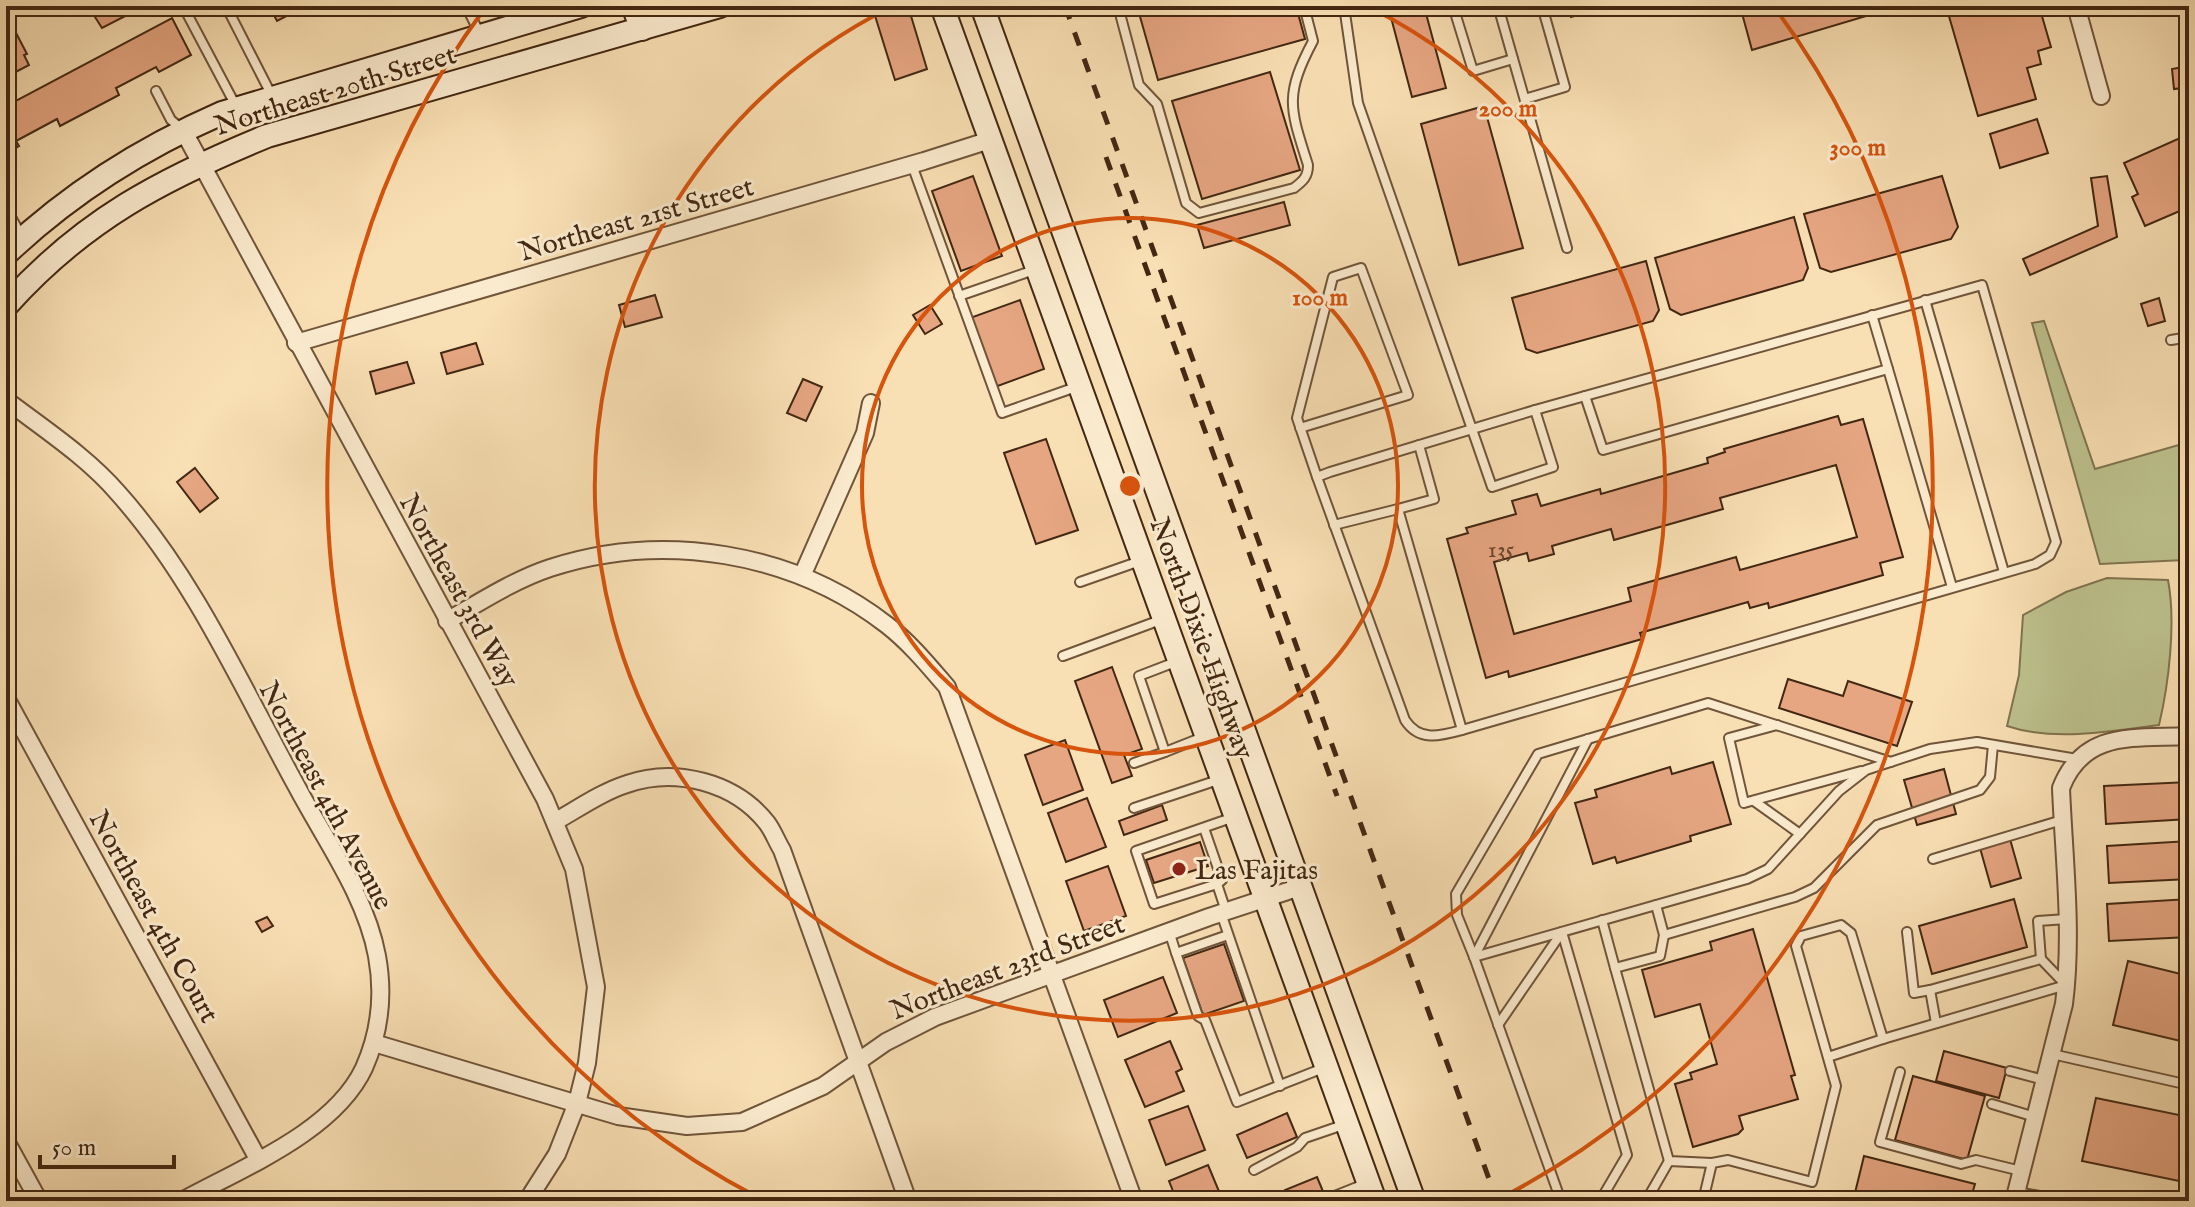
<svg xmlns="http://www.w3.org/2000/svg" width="2195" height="1207" font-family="'IM FELL English',serif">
<rect width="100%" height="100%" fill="#f9e0b4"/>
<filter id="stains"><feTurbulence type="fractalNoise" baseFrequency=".0025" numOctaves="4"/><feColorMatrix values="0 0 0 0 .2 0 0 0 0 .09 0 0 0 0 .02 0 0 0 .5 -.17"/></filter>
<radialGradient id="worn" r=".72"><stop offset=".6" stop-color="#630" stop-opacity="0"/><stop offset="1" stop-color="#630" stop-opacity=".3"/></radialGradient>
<g fill="#bdc28e" stroke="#807450" stroke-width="2">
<path d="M2044 321 2095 469 2189 442V565L2185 560 2100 564 2032 323Z"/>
<path d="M2107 578 2168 580C2176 622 2169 683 2159 725 2111 731 2054 742 2007 726L2019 675 2023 615 2066 592Z"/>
</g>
<g fill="#e6a682" stroke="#422712" stroke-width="2" fill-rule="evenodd">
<path d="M88 6H135L137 10 102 28Z"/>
<path d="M269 6H306L277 21Z"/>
<path d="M872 6H908L927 69 895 80Z"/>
<path d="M1137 6H1296L1305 39 1158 80Z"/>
<path d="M1388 6H1424L1446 88 1412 97Z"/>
<path d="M1568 6H1609L1571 17Z"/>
<path d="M1740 6H1893V8L1752 50Z"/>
<path d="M1946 6H2039L2051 47 2038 51 2041 64 2027 68 2036 99 1978 116Z"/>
<path d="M172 18 191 55 159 72 156 67 116 88 119 95 60 126 57 119 16 141 19 146 6 153V106Z"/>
<path d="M6 23 12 33 15 31 27 54 24 55 29 65 6 77Z"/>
<path d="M2189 66V87L2174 89 2172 69Z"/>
<path d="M1270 72 1300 170 1202 199 1172 101Z"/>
<path d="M1484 106 1523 248 1459 265 1421 124Z"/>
<path d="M2037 119 2048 153 2000 168 1990 134Z"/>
<path d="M2189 134V207L2145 226 2132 197 2138 194 2124 163Z"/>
<path d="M973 176 1002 256 961 271 932 191Z"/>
<path d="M1942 176 1958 227 1951 239 1831 272 1820 268 1804 214Z"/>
<path d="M2107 176 2117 237 2030 275 2023 259 2098 226 2091 178Z"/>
<path d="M1284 202 1290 225 1204 248 1197 225Z"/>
<path d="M1794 217 1808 268 1803 280 1681 315 1670 309 1655 258Z"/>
<path d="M1646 261 1659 310 1653 321 1537 353 1526 349 1512 298Z"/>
<path d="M655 295 662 317 625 327 619 305Z"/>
<path d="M2159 298 2165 321 2148 326 2141 304Z"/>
<path d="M1020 300 1044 369 995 387 970 318Z"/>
<path d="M930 305 942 324 925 334 913 315Z"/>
<path d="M476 343 483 364 447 374 441 353Z"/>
<path d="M407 362 414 383 376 394 370 372Z"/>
<path d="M803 379 822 387 806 421 787 413Z"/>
<path d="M1838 416 1841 425 1863 419 1903 557 1880 563 1883 575 1769 608 1768 603 1750 608 1748 602 1640 633 1642 639 1509 677 1508 671 1486 678 1447 539 1468 533 1466 528 1516 514 1512 501 1537 494 1541 506 1600 489 1601 494 1708 463 1707 458 1725 452 1724 449ZM1836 465 1857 537 1740 570 1736 557 1628 588 1631 601 1514 634 1494 562 1527 553 1529 561 1554 554 1552 546 1611 529 1614 540 1723 509 1720 498Z"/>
<path d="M1046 439 1078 530 1036 544 1004 453Z"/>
<path d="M195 468 218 498 200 512 177 482Z"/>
<path d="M1112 667 1142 749 1124 755 1132 776 1112 783 1075 681Z"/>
<path d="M1788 679 1843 696 1848 681 1912 702 1897 746 1779 708Z"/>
<path d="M1065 740 1083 790 1043 805 1025 755Z"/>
<path d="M1713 762 1731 824 1690 836 1691 841 1617 863 1615 857 1593 864 1575 803 1597 797 1595 790 1670 767 1672 774Z"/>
<path d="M1944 769 1956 814 1917 825 1904 780Z"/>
<path d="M2189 782V819L2106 824 2104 786Z"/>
<path d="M1087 798 1106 847 1066 862 1048 813Z"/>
<path d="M1162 805 1167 820 1124 835 1119 821Z"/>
<path d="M2010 839 2021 878 1991 887 1980 848Z"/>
<path d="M2189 841V879L2109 883 2107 846Z"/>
<path d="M1200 842 1208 866 1154 883 1146 860Z"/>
<path d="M1108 866 1126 916 1084 931 1066 881Z"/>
<path d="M2014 899 2027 947 1932 974 1919 926Z"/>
<path d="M2189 899V937L2109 941 2107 904Z"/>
<path d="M267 917 273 926 262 932 256 922Z"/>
<path d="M1753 929 1795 1075 1791 1076 1798 1099 1739 1116 1743 1129 1738 1134 1693 1147 1675 1084 1692 1079 1690 1073 1717 1064 1700 1004 1655 1017 1642 970 1712 950 1710 942Z"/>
<path d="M1224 944 1244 1001 1203 1015 1183 958Z"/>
<path d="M2128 961 2189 976V1043L2113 1025Z"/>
<path d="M1163 977 1177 1013 1118 1037 1104 1000Z"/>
<path d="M1170 1041 1182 1069 1176 1072 1184 1091 1145 1107 1125 1060Z"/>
<path d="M1944 1051 2007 1068 1999 1098 1936 1081Z"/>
<path d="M1913 1076 1985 1096 1967 1160 1895 1140Z"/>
<path d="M2096 1098 2189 1117V1183L2082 1161Z"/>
<path d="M1188 1106 1205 1150 1166 1165 1149 1120Z"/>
<path d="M1287 1113 1297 1137 1247 1158 1237 1135Z"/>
<path d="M1864 1156 1975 1184 1970 1201H1853Z"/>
<path d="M1208 1165 1223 1201H1177L1169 1181Z"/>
<path d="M1317 1177 1327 1201H1289L1285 1190Z"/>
</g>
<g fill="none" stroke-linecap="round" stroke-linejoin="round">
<g stroke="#70553a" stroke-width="12">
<g id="lane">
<path d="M183 6 237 108"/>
<path d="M226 6 271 94"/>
<path d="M466 6 480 34"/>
<path d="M1118 6 1139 85 1157 104 1186 203 1199 213 1294 188C1303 181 1308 177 1308 165 1290 108 1284 96 1313 41L1304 6"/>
<path d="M1453 6 1473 71 1513 59"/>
<path d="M1498 6 1567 248"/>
<path d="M156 91 171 120 182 129"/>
<path d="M1525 99 1565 87 1542 6"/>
<path d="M912 165 1002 413 1076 387"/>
<path d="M6 208 22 237"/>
<path d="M959 296 1034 270"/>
<path d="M1925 300 2004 572"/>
<path d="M2171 340 2189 337"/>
<path d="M1888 369 1952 587"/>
<path d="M1585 396 1603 450 1888 369 1872 315"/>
<path d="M1300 428 1408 395 1361 268 1333 277 1297 418 1317 477 1330 472 1535 410 1553 467 1492 487 1466 412 1358 103 1344 6"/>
<path d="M1317 477 1405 720C1419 742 1440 736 1462 730L2035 564 2050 555 2056 542 1982 285 1535 410"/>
<path d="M1398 509 1434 499 1419 445"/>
<path d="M1334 525 1398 509 1462 730"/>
<path d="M1080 582 1140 561"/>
<path d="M1063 656 1163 619"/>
<path d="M1178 661 1139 676 1165 752 1203 737"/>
<path d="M1777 725 1729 738 1744 803 1861 771"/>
<path d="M1134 763 1165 752"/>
<path d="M1754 801 1800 834"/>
<path d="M1134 808 1221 779"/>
<path d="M1204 828 1222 880 1217 884"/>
<path d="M1933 859 2062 820"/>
<path d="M1656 905 1664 935 1795 897 1814 888 1877 825 1980 790 1990 777 1993 745"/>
<path d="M1226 911 1217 884 1154 904 1136 851 1234 817"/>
<path d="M1221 913 1280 1086"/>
<path d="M1602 920 1615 968 1660 956 1664 935"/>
<path d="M1169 931 1176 953 1228 935"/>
<path d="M1907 932 1914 993 1930 990 1936 1023"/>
<path d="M1176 953 1198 1016 1205 1020 1237 1102 1326 1067"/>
<path d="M1474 957 1457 915 1456 894 1538 754 1708 703 1891 762"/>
<path d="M1474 957 1588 739"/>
<path d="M2041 959 2038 921 2067 919"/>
<path d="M1615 968 1669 1161 1712 1163"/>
<path d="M1498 1025 1562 932 1627 1155 1600 1201"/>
<path d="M1883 1039 2066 985 2041 959 1930 990"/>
<path d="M2052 1054 2189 1085"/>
<path d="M2010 1071 2044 1080"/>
<path d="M1900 1072 1880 1142 1961 1164 1976 1160 2021 1171"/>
<path d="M1992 1104 2035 1117"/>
<path d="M1254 1170 1297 1147 1305 1138 1346 1124"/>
<path d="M2017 1192 2068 1201"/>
<path d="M1332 1197 1367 1183"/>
<path d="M1561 1201 1474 957 1747 879 1768 869 1839 791 1866 770 1930 749 1977 742 2077 759"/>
<path d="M1646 1201 1669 1161"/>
<path d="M1703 1201 1712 1163 1728 1160 1812 1182 1836 1086 1796 946 1801 936 1841 925 1851 933 1883 1039 1828 1057"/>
</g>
</g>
<g stroke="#70553a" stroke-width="20">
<g id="street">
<path d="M2076 6 2101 96"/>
<path d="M183 130 545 799 574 869 596 987 587 1063 577 1103 557 1154 527 1201"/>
<path d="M296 343 924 161 990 140"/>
<path d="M6 400C44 429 87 457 118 493 194 578 242 687 297 787 325 840 366 896 377 956 384 994 380 1032 364 1068 334 1132 242 1168 182 1201"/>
<path d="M802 576 865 433 871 403"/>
<path d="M447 621C480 602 514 580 550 568 663 531 793 552 887 625 910 643 928 665 947 687L1134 1201"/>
<path d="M6 698 258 1159"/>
<path d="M556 821C579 808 602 792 627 784 675 767 735 782 767 823 773 831 777 842 782 850L908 1201"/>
<path d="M374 1043 618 1116 687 1126 742 1122 823 1086 886 1042 935 1017 1209 917 1300 887"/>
<path d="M6 1141 39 1201"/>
<path d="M2014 1201 2064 1004C2073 933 2064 860 2061 788 2084 729 2135 739 2189 736"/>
</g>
</g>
<g stroke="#422712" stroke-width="26">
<g id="secondary">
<path d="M633 6 642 29"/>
<path d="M942 6 1375 1201"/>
<path d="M982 6 1414 1201"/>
<path d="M6 254C70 193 142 148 222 113L581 6"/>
<path d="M6 306C83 220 162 179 267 136L720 6"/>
</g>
</g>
<use href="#lane" stroke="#fbebce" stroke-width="8"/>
<use href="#street" stroke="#fbebce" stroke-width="16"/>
<use href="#secondary" stroke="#fbebce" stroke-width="22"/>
<g stroke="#422712" stroke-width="5" stroke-dasharray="14 14" stroke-linecap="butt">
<path d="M1065 6 1497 1201"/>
<path d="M1106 157 1337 796"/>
</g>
</g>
<g fill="none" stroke="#d7540d" stroke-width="4">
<circle cx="1130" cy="486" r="268"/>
<path d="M1369 7A535 535 0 1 1 891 7"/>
<path d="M759 1198A803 803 0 0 1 485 8M1775 8A803 803 0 0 1 1501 1198"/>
</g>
<circle fill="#8f2418" stroke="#fbebce" stroke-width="3" cx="1179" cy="869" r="8"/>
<g text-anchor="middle" stroke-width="6" stroke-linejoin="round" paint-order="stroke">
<g font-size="24" fill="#6b472e">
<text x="1501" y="557">135</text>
</g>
<g font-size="28" fill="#422712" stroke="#fbebce">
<text transform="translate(335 89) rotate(-17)" y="10">Northeast 20th Street</text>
<text transform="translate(636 218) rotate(-16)" y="10">Northeast 21st Street</text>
<text transform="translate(460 590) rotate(61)" y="10">Northeast 3rd Way</text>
<text transform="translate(1203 638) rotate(70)" y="10">North Dixie Highway</text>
<text transform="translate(327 795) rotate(62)" y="10">Northeast 4th Avenue</text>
<text transform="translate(155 916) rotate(61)" y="10">Northeast 4th Court</text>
<text transform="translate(1007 966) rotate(-21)" y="10">Northeast 23rd Street</text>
</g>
<g font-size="28" fill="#422712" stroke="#fbebce" text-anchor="start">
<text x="1195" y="879">Las Fajitas</text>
</g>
</g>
<circle cx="1130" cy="486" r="12" fill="#d7540d" stroke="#fbebce" stroke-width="4"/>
<g font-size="24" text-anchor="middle" font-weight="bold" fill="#d7540d" stroke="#fbebce" stroke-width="6" stroke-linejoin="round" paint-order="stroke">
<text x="1508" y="116">200 m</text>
<text x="1858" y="155">300 m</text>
<text x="1320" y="305">100 m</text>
</g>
<rect width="2195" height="1207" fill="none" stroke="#f9e0b4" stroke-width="32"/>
<rect x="8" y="8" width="2179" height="1191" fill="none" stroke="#422712" stroke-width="4"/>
<rect x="16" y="16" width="2163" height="1175" fill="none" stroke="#422712" stroke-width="2"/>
<path d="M40 1155v12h134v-12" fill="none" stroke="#422712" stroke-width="4"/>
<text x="52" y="1155" font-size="24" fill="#422712" stroke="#fbebce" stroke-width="6" paint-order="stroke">50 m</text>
<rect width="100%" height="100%" filter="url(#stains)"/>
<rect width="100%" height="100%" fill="url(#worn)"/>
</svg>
